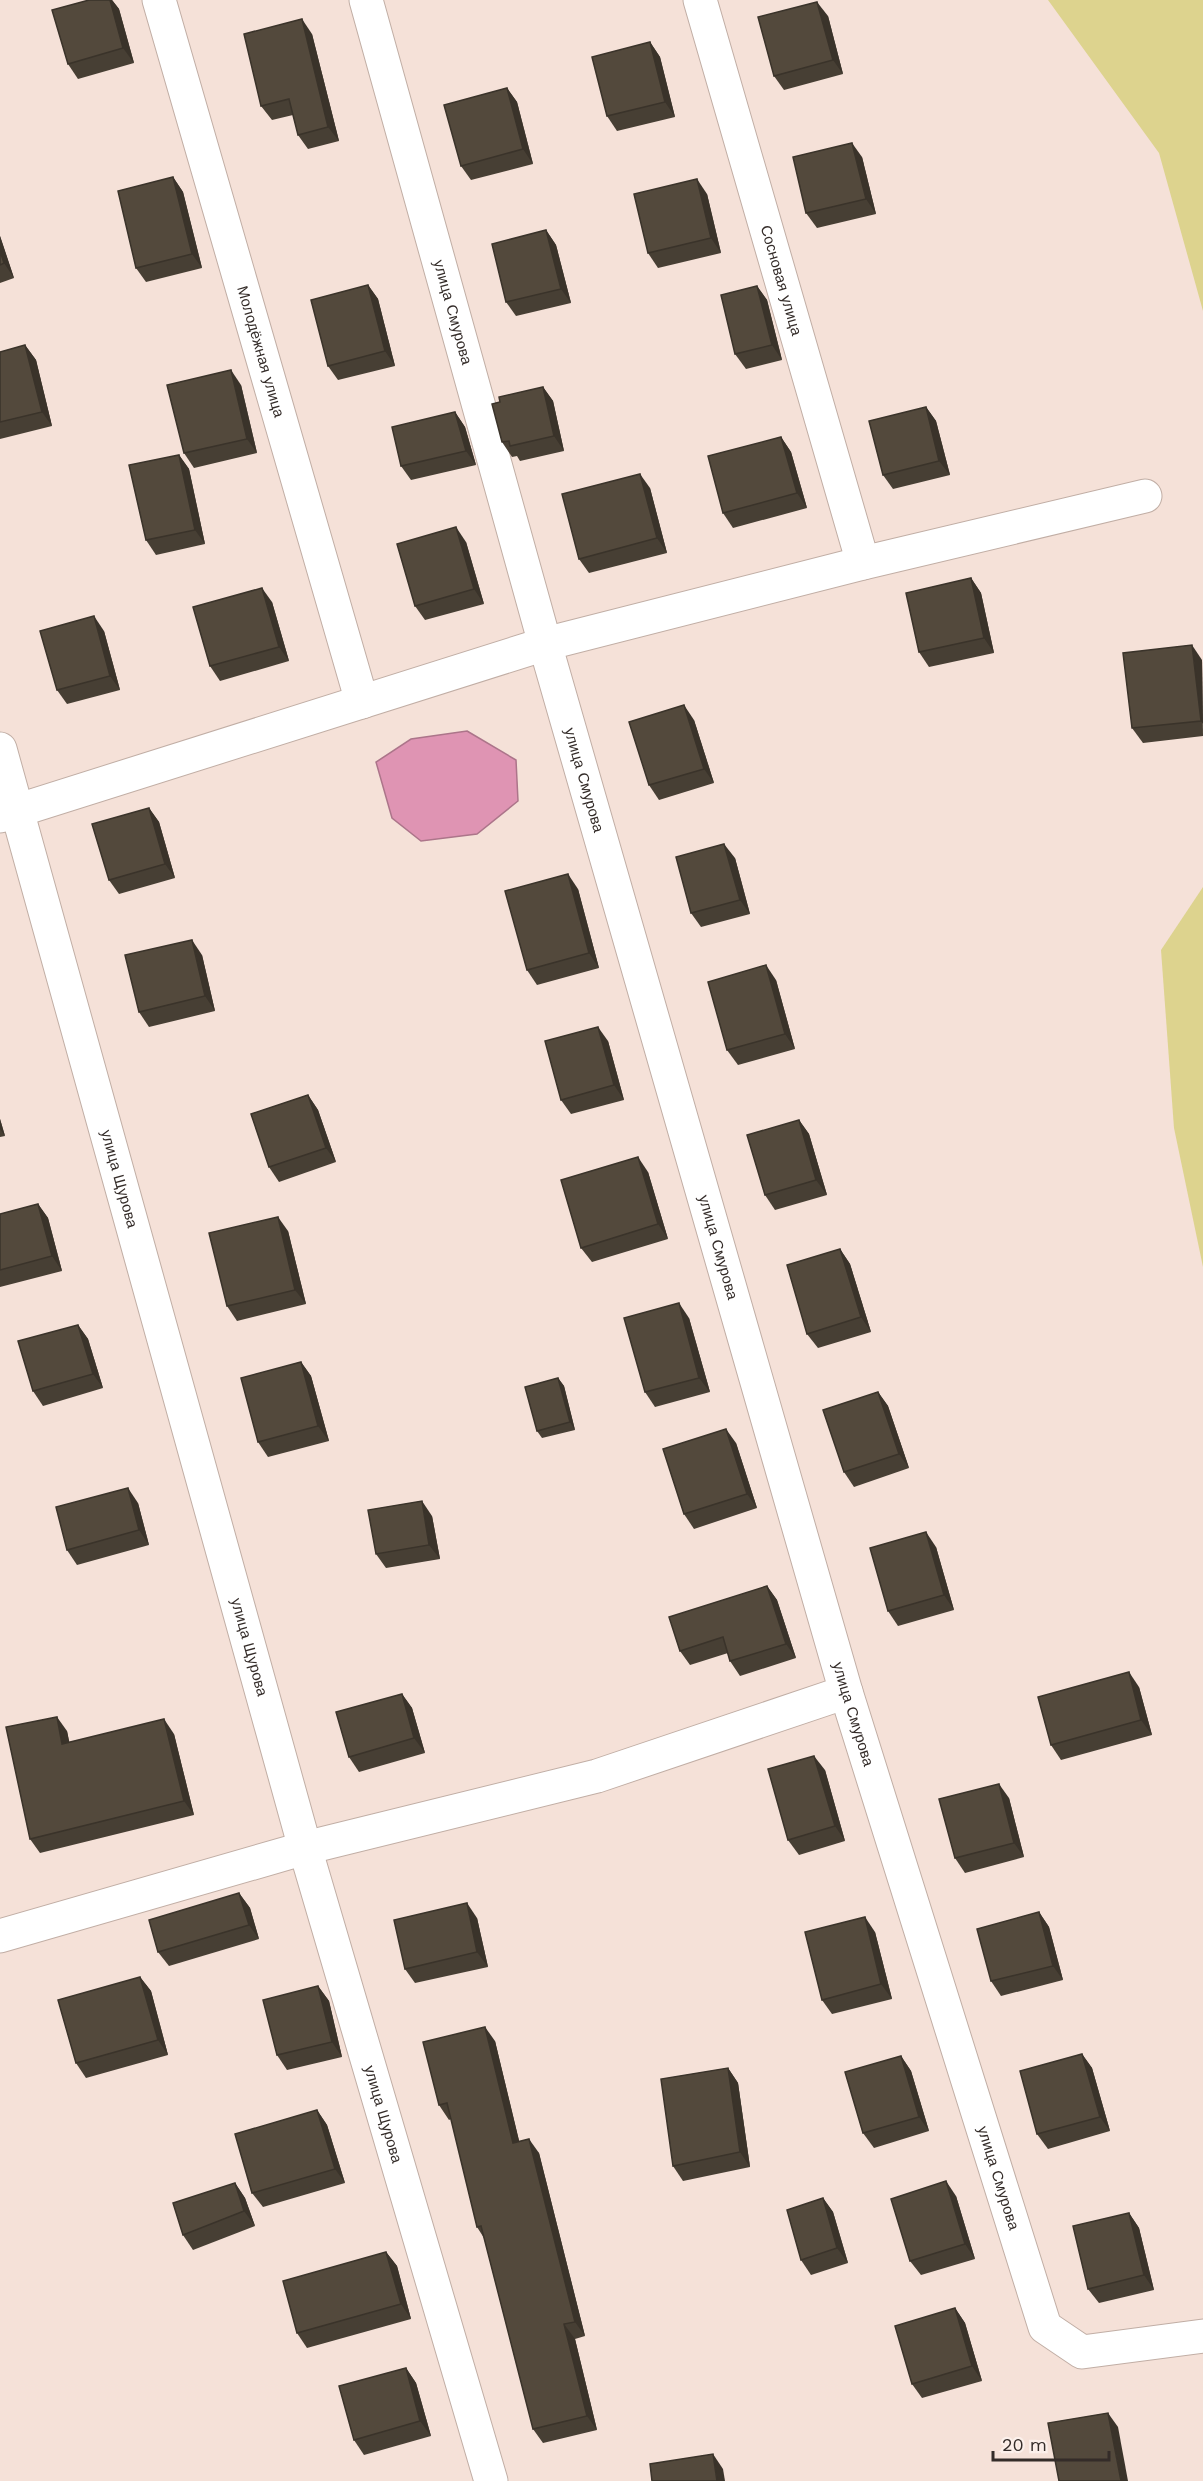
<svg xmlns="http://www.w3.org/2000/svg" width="1203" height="2481" font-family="'Work Sans',sans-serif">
<rect width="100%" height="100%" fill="#f5e1d8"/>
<g fill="#ddd38e">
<path d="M1048 0H1203V311L1159 153Z"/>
<path d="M1203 887V1267L1174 1128 1161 950Z"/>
</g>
<path fill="#df94b3" stroke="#ac758a" stroke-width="1.5" d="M467 731 516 760 518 801 477 834 421 841 392 818 376 762 411 739Z"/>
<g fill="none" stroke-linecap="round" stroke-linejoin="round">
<g stroke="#c1aea5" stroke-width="35">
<g id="minor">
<path id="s1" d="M159 0 362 702"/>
<path id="s2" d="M366 0 545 644 846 1692 1045 2327 1082 2352 1203 2336"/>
<path id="s3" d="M700 0 863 563"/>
<path id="s4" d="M0 749 305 1848 491 2481"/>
<path d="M0 816 545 644 863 563 1145 496"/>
<path d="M0 1936 305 1848 597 1776 846 1692"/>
</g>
</g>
<use href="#minor" stroke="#fff" stroke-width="33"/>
</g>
<g fill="#473f34">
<path d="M89 0H112L119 9 134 63 78 79 68 64Z"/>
<path d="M828 16 843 74 784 90 774 76Z"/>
<path d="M312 34 339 141 308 149 298 135 293 115 272 120 261 106Z"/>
<path d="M650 42 660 57 675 117 617 131 607 116Z"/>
<path d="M507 88 517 102 533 164 471 180 461 166Z"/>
<path d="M862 157 876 214 817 228 806 213Z"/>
<path d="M173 177 183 192 202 268 146 282 136 268Z"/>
<path d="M707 194 721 253 658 268 648 253Z"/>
<path d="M546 230 556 245 571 303 516 316 506 302Z"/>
<path d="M0 236 14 278 0 283Z"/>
<path d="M368 285 378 299 395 366 338 380 328 366Z"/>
<path d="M757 286 767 300 782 360 746 369 735 354Z"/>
<path d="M25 345 36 360 52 426 0 439V352Z"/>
<path d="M241 385 257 453 194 468 184 453Z"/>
<path d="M543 387 553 401 564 451 520 461 517 456 512 457 502 442 500 402Z"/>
<path d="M926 407 936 421 950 475 893 489 883 475Z"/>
<path d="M455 412 465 427 476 465 411 480 401 466Z"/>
<path d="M781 437 791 452 807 508 733 528 723 513Z"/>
<path d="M179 455 189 469 205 544 156 555 146 540Z"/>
<path d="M650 488 667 553 589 573 579 559Z"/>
<path d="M466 542 484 604 425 620 415 606Z"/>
<path d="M971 578 981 593 994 653 929 667 919 652Z"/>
<path d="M272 602 289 661 220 681 210 666Z"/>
<path d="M104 631 120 690 67 704 57 690Z"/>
<path d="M1202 660 1203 736 1143 743 1132 728Z"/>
<path d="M694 720 714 783 659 800 649 785Z"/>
<path d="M149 808 159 822 175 878 119 894 109 880Z"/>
<path d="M735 858 750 914 701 927 691 913Z"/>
<path d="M578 889 599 968 537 985 527 970Z"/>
<path d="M202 955 215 1011 149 1027 139 1012Z"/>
<path d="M776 980 795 1049 738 1065 727 1050Z"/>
<path d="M608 1041 624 1100 571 1114 561 1100Z"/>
<path d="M308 1095 318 1110 336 1162 279 1182 269 1167Z"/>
<path d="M0 1119 5 1136 0 1137Z"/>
<path d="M799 1120 809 1134 827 1195 775 1210 765 1195Z"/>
<path d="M648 1172 668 1239 592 1262 581 1248Z"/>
<path d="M38 1204 48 1218 62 1271 0 1287V1214Z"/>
<path d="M288 1231 306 1304 237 1321 227 1306Z"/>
<path d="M840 1249 850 1264 871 1332 818 1348 807 1334Z"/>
<path d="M689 1318 710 1392 655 1407 645 1392Z"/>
<path d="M78 1325 88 1339 103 1388 43 1406 33 1391Z"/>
<path d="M301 1362 311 1376 329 1441 268 1457 258 1442Z"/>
<path d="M558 1378 564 1386 575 1430 542 1438 537 1431Z"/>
<path d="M878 1392 888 1406 909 1468 854 1487 844 1472Z"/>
<path d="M736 1443 757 1508 694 1529 684 1514Z"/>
<path d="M138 1503 149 1545 77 1565 67 1550Z"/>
<path d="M432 1516 440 1559 386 1568 376 1554Z"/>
<path d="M936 1547 954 1610 898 1626 888 1611Z"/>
<path d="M767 1586 777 1600 796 1658 740 1676 730 1661 728 1653 690 1665 680 1651Z"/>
<path d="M1139 1687 1152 1735 1061 1760 1051 1745Z"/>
<path d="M402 1694 412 1708 425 1753 359 1772 349 1757Z"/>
<path d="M67 1731 69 1742 174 1734 194 1815 40 1853 30 1839Z"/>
<path d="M825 1770 845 1841 799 1855 788 1840Z"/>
<path d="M1009 1798 1024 1857 965 1873 955 1858Z"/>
<path d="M239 1893 250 1908 259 1939 169 1966 158 1952Z"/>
<path d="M1039 1912 1049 1927 1063 1980 1001 1996 991 1981Z"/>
<path d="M477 1918 488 1967 415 1983 405 1969Z"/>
<path d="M875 1932 892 1999 832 2014 822 2000Z"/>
<path d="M140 1977 151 1991 168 2055 86 2078 76 2063Z"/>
<path d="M318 1986 329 2001 342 2057 287 2070 277 2055Z"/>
<path d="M495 2041 519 2141 539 2153 585 2336 575 2339 597 2430 543 2443 533 2429 484 2238 477 2227 451 2119 449 2120 439 2105Z"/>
<path d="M1082 2054 1092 2068 1110 2131 1048 2149 1037 2134Z"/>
<path d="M901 2056 911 2071 929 2131 874 2148 863 2133Z"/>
<path d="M728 2068 738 2083 750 2167 683 2181 673 2166Z"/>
<path d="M317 2110 327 2125 345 2183 263 2207 252 2193Z"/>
<path d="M235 2183 245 2198 255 2226 193 2250 183 2235Z"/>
<path d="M956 2196 975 2259 921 2275 910 2261Z"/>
<path d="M823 2198 833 2212 848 2263 811 2275 801 2260Z"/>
<path d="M1129 2213 1139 2228 1154 2290 1099 2303 1088 2289Z"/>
<path d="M386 2252 397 2266 411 2319 307 2348 297 2333Z"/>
<path d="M955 2308 965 2323 982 2381 922 2398 912 2384Z"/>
<path d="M406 2368 416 2383 431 2436 364 2455 354 2440Z"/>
</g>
<g fill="#3a332a">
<path d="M110 0H112L119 9 134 63 123 48Z"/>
<path d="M817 2 828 16 843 74 833 60Z"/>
<path d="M302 19 312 34 339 141 328 127Z"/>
<path d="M650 42 660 57 675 117 665 102Z"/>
<path d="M507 88 517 102 533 164 523 149Z"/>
<path d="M852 143 862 157 876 214 866 199Z"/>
<path d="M173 177 183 192 202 268 192 254Z"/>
<path d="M697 179 707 194 721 253 711 238Z"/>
<path d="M546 230 556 245 571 303 561 289Z"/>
<path d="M0 236 14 278 4 263 0 251Z"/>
<path d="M368 285 378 299 395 366 385 351Z"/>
<path d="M757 286 767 300 782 360 772 345Z"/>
<path d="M25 345 36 360 52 426 42 412Z"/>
<path d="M231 370 241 385 257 453 247 439Z"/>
<path d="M543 387 553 401 564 451 554 436Z"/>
<path d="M926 407 936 421 950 475 939 461Z"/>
<path d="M455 412 465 427 476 465 466 451Z"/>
<path d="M781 437 791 452 807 508 797 493Z"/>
<path d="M179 455 189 469 205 544 195 530Z"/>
<path d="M640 474 650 488 667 553 657 538Z"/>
<path d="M456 527 466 542 484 604 474 589Z"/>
<path d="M971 578 981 593 994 653 984 638Z"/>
<path d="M262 588 272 602 289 661 279 647Z"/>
<path d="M94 616 104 631 120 690 110 676Z"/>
<path d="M1192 645 1202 660 1203 724 1201 721Z"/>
<path d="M684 705 694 720 714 783 704 769Z"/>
<path d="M149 808 159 822 175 878 165 864Z"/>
<path d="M724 844 735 858 750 914 740 900Z"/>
<path d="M568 874 578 889 599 968 589 953Z"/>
<path d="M192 940 202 955 215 1011 205 996Z"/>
<path d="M766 965 776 980 795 1049 785 1034Z"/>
<path d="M598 1027 608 1041 624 1100 614 1085Z"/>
<path d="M308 1095 318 1110 336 1162 326 1148Z"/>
<path d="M0 1119 5 1136 0 1129Z"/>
<path d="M799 1120 809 1134 827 1195 816 1180Z"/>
<path d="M638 1157 648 1172 668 1239 658 1224Z"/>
<path d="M38 1204 48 1218 62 1271 52 1256Z"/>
<path d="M278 1217 288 1231 306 1304 295 1290Z"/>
<path d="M840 1249 850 1264 871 1332 861 1317Z"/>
<path d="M679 1303 689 1318 710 1392 699 1378Z"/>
<path d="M78 1325 88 1339 103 1388 93 1374Z"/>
<path d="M301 1362 311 1376 329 1441 318 1426Z"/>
<path d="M558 1378 564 1386 575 1430 570 1422Z"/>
<path d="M878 1392 888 1406 909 1468 899 1454Z"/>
<path d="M726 1429 736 1443 757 1508 747 1494Z"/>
<path d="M128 1488 138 1503 149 1545 139 1530Z"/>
<path d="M422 1501 432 1516 440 1559 429 1545Z"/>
<path d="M926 1532 936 1547 954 1610 944 1595Z"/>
<path d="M767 1586 777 1600 796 1658 786 1644Z"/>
<path d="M1129 1672 1139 1687 1152 1735 1141 1720Z"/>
<path d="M402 1694 412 1708 425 1753 414 1738Z"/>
<path d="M57 1717 67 1731 73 1759 62 1744Z"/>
<path d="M164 1719 174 1734 194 1815 184 1801Z"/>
<path d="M814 1756 825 1770 845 1841 835 1826Z"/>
<path d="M999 1784 1009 1798 1024 1857 1014 1843Z"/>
<path d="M239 1893 250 1908 259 1939 249 1925Z"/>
<path d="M467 1903 477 1918 488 1967 477 1952Z"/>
<path d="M1039 1912 1049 1927 1063 1980 1053 1966Z"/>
<path d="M865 1917 875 1932 892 1999 881 1984Z"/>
<path d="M140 1977 151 1991 168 2055 158 2040Z"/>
<path d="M318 1986 329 2001 342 2057 332 2042Z"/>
<path d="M485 2027 495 2041 523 2157 513 2143Z"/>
<path d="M1082 2054 1092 2068 1110 2131 1100 2117Z"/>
<path d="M901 2056 911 2071 929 2131 919 2117Z"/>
<path d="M728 2068 738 2083 750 2167 740 2152Z"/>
<path d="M317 2110 327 2125 345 2183 335 2169Z"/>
<path d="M529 2139 539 2153 585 2336 575 2322Z"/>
<path d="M946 2181 956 2196 975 2259 965 2244Z"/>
<path d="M235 2183 245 2198 255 2226 244 2211Z"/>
<path d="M823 2198 833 2212 848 2263 837 2248Z"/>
<path d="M1129 2213 1139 2228 1154 2290 1144 2275Z"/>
<path d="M386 2252 397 2266 411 2319 401 2304Z"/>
<path d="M955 2308 965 2323 982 2381 972 2366Z"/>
<path d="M564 2324 575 2339 597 2430 587 2416Z"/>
<path d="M406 2368 416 2383 431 2436 420 2421Z"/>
<path d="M1108 2413 1118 2427 1128 2481H1121Z"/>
<path d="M713 2454 723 2469 725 2481H717Z"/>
</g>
<g fill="#53493c" stroke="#3a332a" stroke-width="1.5">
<path d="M89 0H110L123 48 68 64 52 10Z"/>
<path d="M817 2 833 60 774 76 758 17Z"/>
<path d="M302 19 328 127 298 135 289 99 261 106 244 34Z"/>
<path d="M650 42 665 102 607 116 592 57Z"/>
<path d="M507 88 523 149 461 166 444 105Z"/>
<path d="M852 143 866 199 806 213 793 157Z"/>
<path d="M173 177 192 254 136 268 118 191Z"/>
<path d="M697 179 711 238 648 253 634 194Z"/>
<path d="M546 230 561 289 506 302 492 244Z"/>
<path d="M0 251 4 263 0 265Z"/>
<path d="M368 285 385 351 328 366 311 300Z"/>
<path d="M757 286 772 345 735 354 721 295Z"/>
<path d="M25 345 42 412 0 422V352Z"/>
<path d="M231 370 247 439 184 453 167 385Z"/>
<path d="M543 387 554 436 510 446 509 441 502 442 492 404 500 402 499 397Z"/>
<path d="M926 407 939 461 883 475 869 421Z"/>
<path d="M455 412 466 451 401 466 392 427Z"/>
<path d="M781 437 797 493 723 513 708 456Z"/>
<path d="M179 455 195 530 146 540 129 465Z"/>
<path d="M640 474 657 538 579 559 562 494Z"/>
<path d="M456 527 474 589 415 606 397 544Z"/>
<path d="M971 578 984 638 919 652 906 593Z"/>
<path d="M262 588 279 647 210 666 193 607Z"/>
<path d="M94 616 110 676 57 690 40 631Z"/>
<path d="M1192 645 1201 721 1132 728 1123 653Z"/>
<path d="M684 705 704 769 649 785 629 722Z"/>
<path d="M149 808 165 864 109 880 92 824Z"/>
<path d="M724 844 740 900 691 913 676 857Z"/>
<path d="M568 874 589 953 527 970 505 891Z"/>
<path d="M192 940 205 996 139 1012 125 955Z"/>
<path d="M766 965 785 1034 727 1050 708 982Z"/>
<path d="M598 1027 614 1085 561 1100 545 1041Z"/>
<path d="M308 1095 326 1148 269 1167 251 1114Z"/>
<path d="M799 1120 816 1180 765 1195 747 1135Z"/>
<path d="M638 1157 658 1224 581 1248 561 1180Z"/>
<path d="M38 1204 52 1256 0 1270V1214Z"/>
<path d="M278 1217 295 1290 227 1306 209 1233Z"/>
<path d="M840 1249 861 1317 807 1334 787 1265Z"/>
<path d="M679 1303 699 1378 645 1392 624 1318Z"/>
<path d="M78 1325 93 1374 33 1391 18 1341Z"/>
<path d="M301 1362 318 1426 258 1442 241 1378Z"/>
<path d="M558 1378 570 1422 537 1431 525 1387Z"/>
<path d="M878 1392 899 1454 844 1472 823 1410Z"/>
<path d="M726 1429 747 1494 684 1514 663 1449Z"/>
<path d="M128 1488 139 1530 67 1550 56 1507Z"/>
<path d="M422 1501 429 1545 376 1554 368 1510Z"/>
<path d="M926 1532 944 1595 888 1611 870 1548Z"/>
<path d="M767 1586 786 1644 730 1661 723 1637 680 1651 669 1617Z"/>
<path d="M1129 1672 1141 1720 1051 1745 1038 1697Z"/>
<path d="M402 1694 414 1738 349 1757 336 1712Z"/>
<path d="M57 1717 62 1744 164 1719 184 1801 30 1839 6 1727Z"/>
<path d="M814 1756 835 1826 788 1840 768 1769Z"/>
<path d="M999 1784 1014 1843 955 1858 939 1799Z"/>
<path d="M239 1893 249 1925 158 1952 149 1920Z"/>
<path d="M467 1903 477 1952 405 1969 394 1920Z"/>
<path d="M1039 1912 1053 1966 991 1981 977 1929Z"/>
<path d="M865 1917 881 1984 822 2000 805 1932Z"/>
<path d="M140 1977 158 2040 76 2063 58 2000Z"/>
<path d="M318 1986 332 2042 277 2055 263 2000Z"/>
<path d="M485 2027 513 2143 529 2139 575 2322 564 2324 587 2416 533 2429 481 2226 477 2227 447 2103 439 2105 423 2042Z"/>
<path d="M1082 2054 1100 2117 1037 2134 1020 2071Z"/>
<path d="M901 2056 919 2117 863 2133 845 2072Z"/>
<path d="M728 2068 740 2152 673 2166 661 2079Z"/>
<path d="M317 2110 335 2169 252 2193 235 2134Z"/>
<path d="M946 2181 965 2244 910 2261 891 2199Z"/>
<path d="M235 2183 244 2211 183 2235 173 2203Z"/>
<path d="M823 2198 837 2248 801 2260 787 2210Z"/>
<path d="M1129 2213 1144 2275 1088 2289 1073 2226Z"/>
<path d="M386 2252 401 2304 297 2333 283 2281Z"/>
<path d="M955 2308 972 2366 912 2384 895 2326Z"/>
<path d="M406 2368 420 2421 354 2440 339 2386Z"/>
<path d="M1108 2413 1121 2481H1059L1048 2423Z"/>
<path d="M713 2454 717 2481H652L650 2464Z"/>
</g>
<g text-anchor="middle" stroke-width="6" stroke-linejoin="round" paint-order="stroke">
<g font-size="15" fill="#342c29" stroke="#fcf0eb">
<text dy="5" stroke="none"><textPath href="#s3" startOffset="292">Сосновая улица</textPath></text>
<text dy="5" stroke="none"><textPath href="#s2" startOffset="324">улица Смурова</textPath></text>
<text dy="5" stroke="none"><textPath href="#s1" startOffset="366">Молодёжная улица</textPath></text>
<text dy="5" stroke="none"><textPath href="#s2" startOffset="810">улица Смурова</textPath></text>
<text dy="5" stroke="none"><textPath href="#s4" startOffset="446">улица Щурова</textPath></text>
<text dy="5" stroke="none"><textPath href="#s2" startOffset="1296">улица Смурова</textPath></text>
<text dy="5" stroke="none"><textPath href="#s4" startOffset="932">улица Щурова</textPath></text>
<text dy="5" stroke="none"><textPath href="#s2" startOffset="1782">улица Смурова</textPath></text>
<text dy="5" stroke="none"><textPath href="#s4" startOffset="1418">улица Щурова</textPath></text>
<text dy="5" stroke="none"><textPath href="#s2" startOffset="2268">улица Смурова</textPath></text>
</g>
</g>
<path d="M993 2451v9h116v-9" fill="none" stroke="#342c29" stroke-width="3"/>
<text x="1002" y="2451" font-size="18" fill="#342c29" stroke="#fcf0eb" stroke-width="4.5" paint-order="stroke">20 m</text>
</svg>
